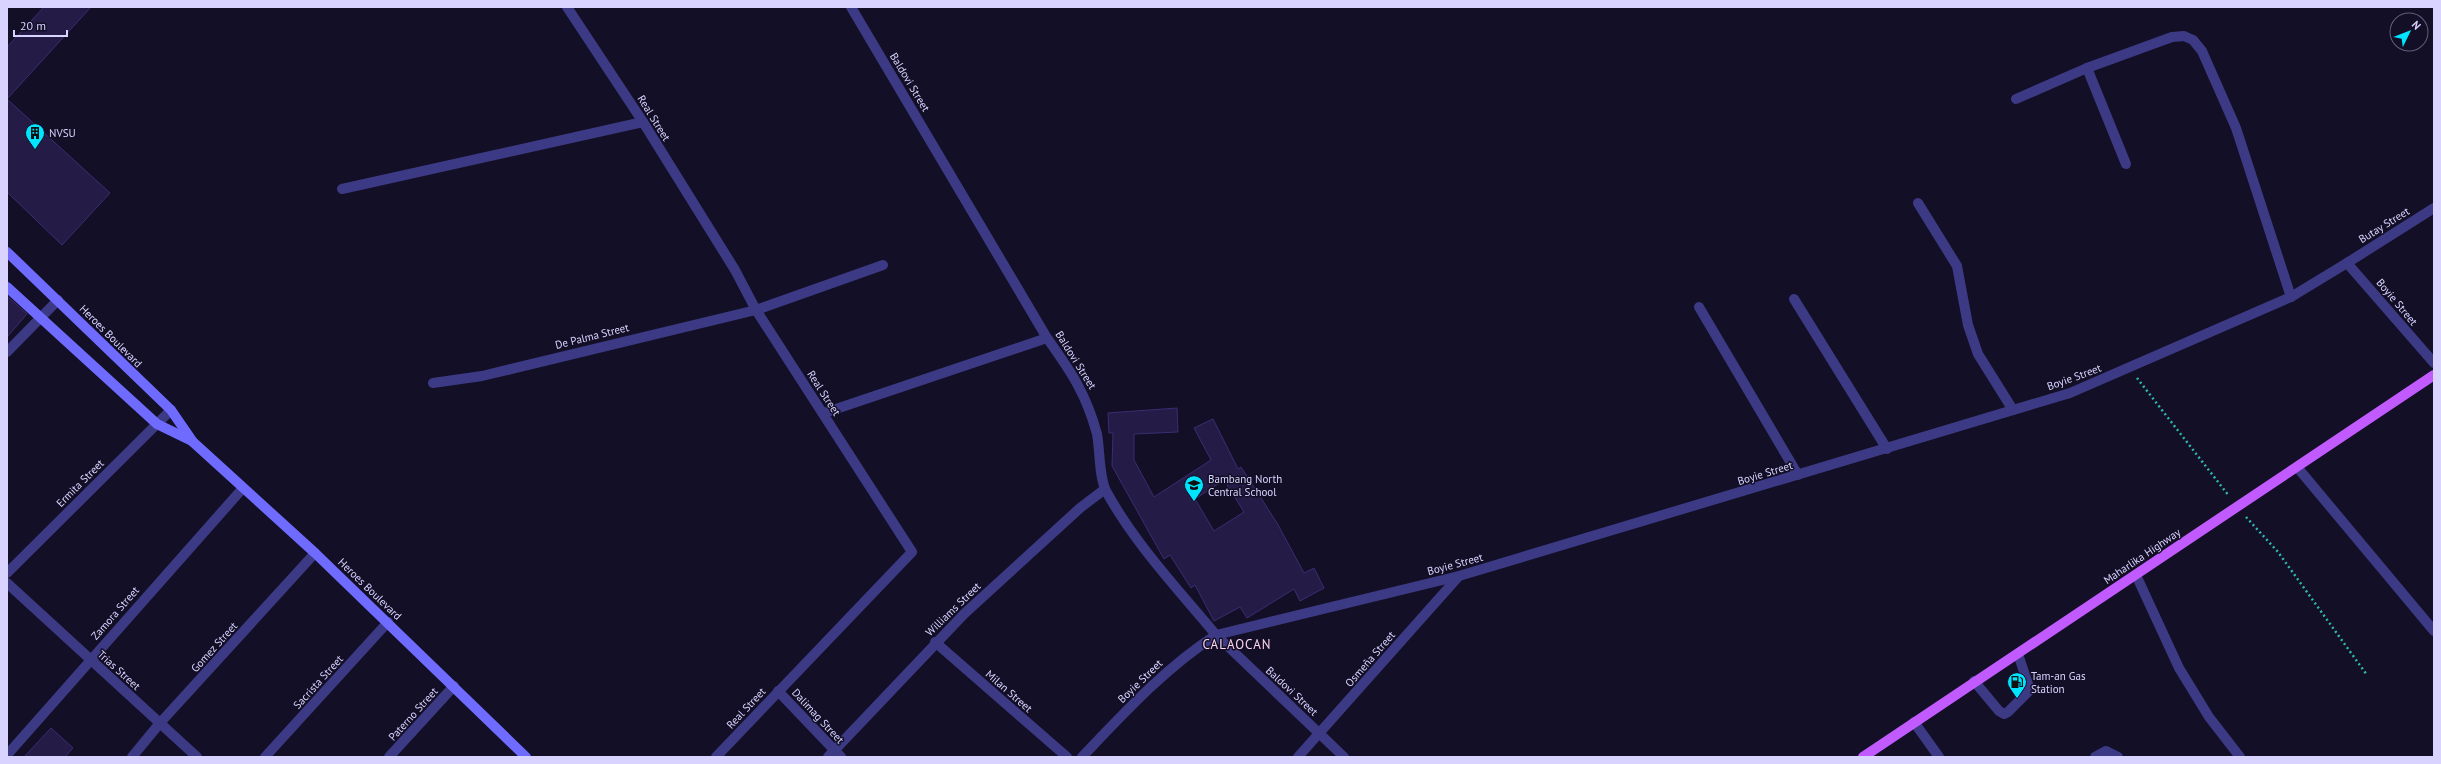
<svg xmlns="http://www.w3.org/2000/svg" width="2441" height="764" font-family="'PT Sans',sans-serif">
<rect width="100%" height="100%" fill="#130f26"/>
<g fill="#241b47" stroke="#3b2d73" fill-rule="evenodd">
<path d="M44 7H91L7 99V47Z"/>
<path d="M7 99 110 193 62 245 7 192Z"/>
<path d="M7 296 27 314 7 337Z"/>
<path d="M1177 408 1178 432 1134 434V460L1154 497 1211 460 1194 428 1213 419 1238 469 1241 467 1277 523 1304 573 1314 568 1324 588 1300 601 1294 589 1247 618 1240 607 1214 621 1195 585 1191 588 1170 555 1164 559 1112 466 1113 433H1109L1108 413ZM1224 480 1244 512 1214 531 1195 499Z"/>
<path d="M51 728 73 748 65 757H24Z"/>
</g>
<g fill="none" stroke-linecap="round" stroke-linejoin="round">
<g stroke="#2fb8b0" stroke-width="2.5" stroke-dasharray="2 3" stroke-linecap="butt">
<path d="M2137 378 2229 496"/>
<path d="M2246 517 2278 552 2367 675"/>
</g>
<g stroke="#3d3a85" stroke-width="10">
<path d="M1918 203 1957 266 1968 325 1978 354 2013 410"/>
<path d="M1794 299 1887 449"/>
<path d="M1699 307 1798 475"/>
<path d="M1974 681 1999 711 2004 714 2008 712 2030 690 2018 654"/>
</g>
<g stroke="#3d3a85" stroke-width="10">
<path d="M567 7 643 122 735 270 756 310 912 552 716 757"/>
<path d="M2087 68 2126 164"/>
<path d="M2016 99 2087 68 2172 37 2184 36 2193 40 2202 51 2236 128 2291 297"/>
<path d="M342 189 643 122"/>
<path d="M2347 263 2434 208"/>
<path d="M433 383 482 376 756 310 883 265"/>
<path d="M824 413 1047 338"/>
<path d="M2297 467 2434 631"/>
<path d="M2136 575 2179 668 2209 717 2240 757"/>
<path d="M7 583 197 757"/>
<path d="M1216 635 1344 757"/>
<path d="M935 642 1067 757"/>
<path d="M778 691 841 757"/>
<path d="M1914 722 1939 757"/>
<path d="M7 755 243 488"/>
<path d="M132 757 160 723 315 553"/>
<path d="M265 757 388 622"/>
<path d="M389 757 454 686"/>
<path d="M828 757 964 614 1080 508 1105 489"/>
<path d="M1298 757 1459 576"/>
<path d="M2095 757 2106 751 2118 757"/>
</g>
<g stroke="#3d3a85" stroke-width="10">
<path d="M851 7 1047 338C1071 372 1086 393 1097 434 1100 450 1099 477 1106 491 1135 544 1178 589 1216 635"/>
<path d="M7 352 58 300"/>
<path d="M7 573 171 410"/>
<path d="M1082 757C1124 713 1165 668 1216 635L1459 576 2070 393 2291 297 2347 263 2434 363"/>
</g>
<g stroke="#6f6bff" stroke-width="10">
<path d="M7 252 171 410 193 442 315 553 526 757"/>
<path d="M7 287 157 424 192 441"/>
</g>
<path stroke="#c25bff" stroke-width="10" d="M1863 757 2434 375"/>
</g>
<defs>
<g id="building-pin" transform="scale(1)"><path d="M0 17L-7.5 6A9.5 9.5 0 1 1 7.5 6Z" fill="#00e5ff" stroke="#130f26"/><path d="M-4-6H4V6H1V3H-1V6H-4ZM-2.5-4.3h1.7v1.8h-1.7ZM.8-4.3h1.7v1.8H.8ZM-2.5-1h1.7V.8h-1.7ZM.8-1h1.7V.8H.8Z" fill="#111"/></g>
<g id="school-pin" transform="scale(1)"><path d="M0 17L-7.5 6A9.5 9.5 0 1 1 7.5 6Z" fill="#00e5ff" stroke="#130f26"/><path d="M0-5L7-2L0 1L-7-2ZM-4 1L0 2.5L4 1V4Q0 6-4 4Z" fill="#111"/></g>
<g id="fuel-pin" transform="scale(1)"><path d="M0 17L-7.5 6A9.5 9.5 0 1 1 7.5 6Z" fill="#00e5ff" stroke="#130f26"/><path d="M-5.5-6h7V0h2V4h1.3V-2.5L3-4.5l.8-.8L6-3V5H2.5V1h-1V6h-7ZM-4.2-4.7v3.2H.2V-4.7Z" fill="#111"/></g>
</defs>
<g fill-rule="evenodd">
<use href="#building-pin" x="35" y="133"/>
<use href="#school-pin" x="1194" y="485"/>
<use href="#fuel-pin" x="2017" y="682"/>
</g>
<g text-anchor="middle" stroke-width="3" stroke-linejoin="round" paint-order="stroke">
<g font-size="11" fill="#d9d4ff" stroke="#130f26">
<text transform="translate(910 82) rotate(59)" y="4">Baldovi Street</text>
<text transform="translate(654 118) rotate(58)" y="4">Real Street</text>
<text transform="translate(2384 225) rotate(-32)" y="4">Butay Street</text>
<text transform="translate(2397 302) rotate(50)" y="4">Boyie Street</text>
<text transform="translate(111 336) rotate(45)" y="4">Heroes Boulevard</text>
<text transform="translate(592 336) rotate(-14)" y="4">De Palma Street</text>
<text transform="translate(1076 360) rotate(58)" y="4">Baldovi Street</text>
<text transform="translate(2074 377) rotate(-20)" y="4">Boyie Street</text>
<text transform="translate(824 393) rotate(57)" y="4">Real Street</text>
<text transform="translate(1765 473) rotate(-17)" y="4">Boyie Street</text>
<text transform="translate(80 483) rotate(-45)" y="4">Ermita Street</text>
<text transform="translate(2142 556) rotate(-34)" y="4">Maharlika Highway</text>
<text transform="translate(1455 564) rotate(-15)" y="4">Boyie Street</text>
<text transform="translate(370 589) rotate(44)" y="4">Heroes Boulevard</text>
<text transform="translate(953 609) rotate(-44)" y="4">Williams Street</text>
<text transform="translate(115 613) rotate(-49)" y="4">Zamora Street</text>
<text transform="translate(214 647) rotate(-48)" y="4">Gomez Street</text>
<text transform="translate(1370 659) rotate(-49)" y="4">Osmeña Street</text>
<text transform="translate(119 670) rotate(42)" y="4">Trias Street</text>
<text transform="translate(1140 681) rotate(-44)" y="4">Boyie Street</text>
<text transform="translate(318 682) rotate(-48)" y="4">Sacrista Street</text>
<text transform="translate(1009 691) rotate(41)" y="4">Milan Street</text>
<text transform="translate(1292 691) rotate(43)" y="4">Baldovi Street</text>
<text transform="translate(746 708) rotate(-47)" y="4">Real Street</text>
<text transform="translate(413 714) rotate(-48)" y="4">Paterno Street</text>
<text transform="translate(818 716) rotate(47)" y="4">Dalimag Street</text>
</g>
<g font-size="11" fill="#d9d4ff" stroke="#130f26" text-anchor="start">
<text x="49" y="137">NVSU</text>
<text x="1208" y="483">Bambang North<tspan x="1208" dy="13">Central School</tspan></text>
<text x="2031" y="680">Tam-an Gas<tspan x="2031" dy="13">Station</tspan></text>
</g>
<g font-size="13" letter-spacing="1" fill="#ffd6f0" stroke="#130f26">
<text x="1237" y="649">CALAOCAN</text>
</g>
</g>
<rect width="2441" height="764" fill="none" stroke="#d9d4ff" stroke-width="16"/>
<g transform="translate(2409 32) rotate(47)"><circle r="19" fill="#130f26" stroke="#625e7d"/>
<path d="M0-3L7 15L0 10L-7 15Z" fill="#00e5ff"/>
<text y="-6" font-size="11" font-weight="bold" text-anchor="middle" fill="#d9d4ff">N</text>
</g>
<path d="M14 30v6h53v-6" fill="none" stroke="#d9d4ff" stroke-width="2"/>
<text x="20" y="30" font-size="12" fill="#d9d4ff" stroke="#130f26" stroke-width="3" paint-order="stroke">20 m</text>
</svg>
